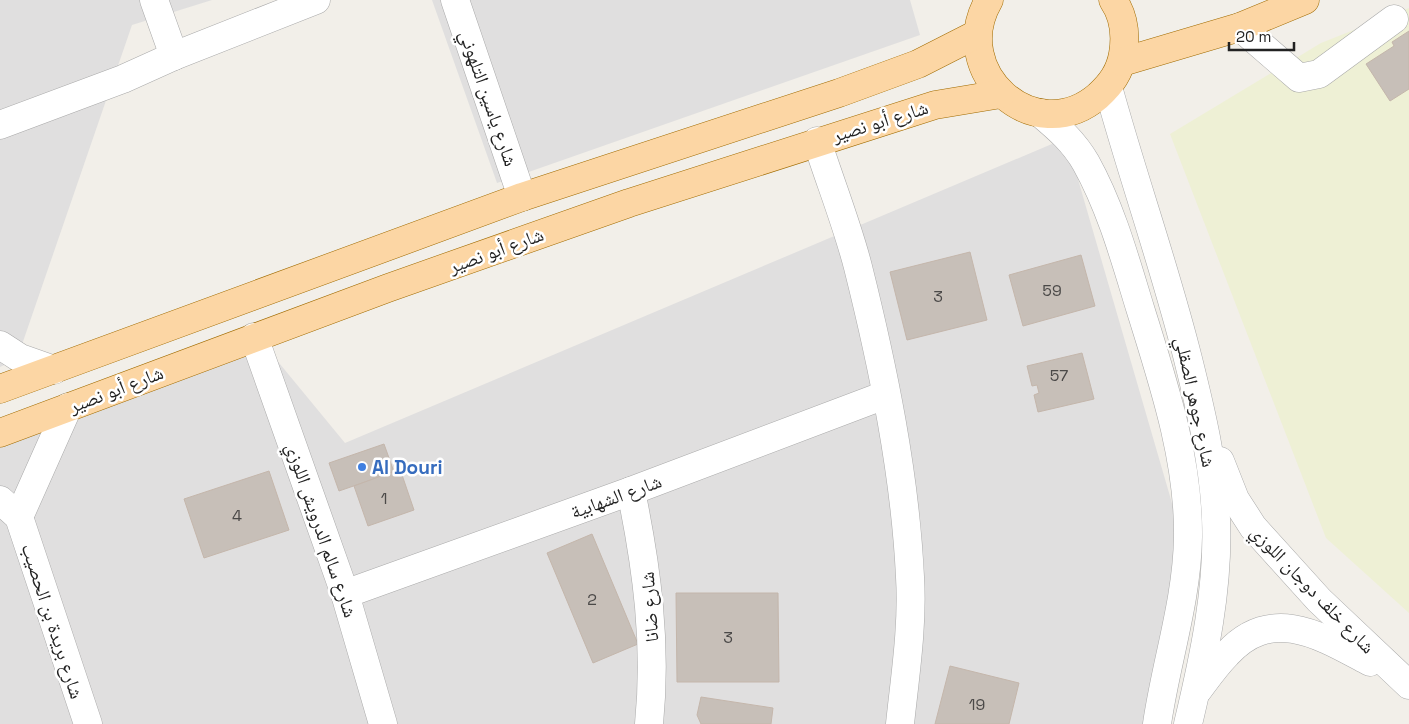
<svg xmlns="http://www.w3.org/2000/svg" width="1409" height="724" font-family="'Space Grotesk','Noto Naskh Arabic',sans-serif">
<rect width="100%" height="100%" fill="#f2efe9"/>
<g fill="#e0dfdf">
<path d="M0 0H212L132 25 17 359 0 367Z"/>
<path d="M432 0H910L920 35 497 183Z"/>
<path d="M1066 138 1183 541 1157 724H0V438L261 341 345 443Z"/>
</g>
<path fill="#eef0d5" d="M1409 8V613L1326 538 1170 134 1321 43Z"/>
<g fill="#c7bfb8" stroke="#c4b6ab">
<path d="M1409 31V89L1390 101 1366 64 1394 46 1392 42Z"/>
<path d="M970 252 987 320 907 340 890 272Z"/>
<path d="M1081 255 1095 306 1023 326 1009 275Z"/>
<path d="M1082 353 1094 399 1038 412 1034 395 1039 393 1037 385 1032 386 1027 366Z"/>
<path d="M384 444 394 472 339 491 329 463Z"/>
<path d="M400 469 414 510 368 526 354 486Z"/>
<path d="M269 471 289 530 204 558 184 499Z"/>
<path d="M592 534 638 644 593 663 547 553Z"/>
<path d="M676 593H778L779 682H677Z"/>
<path d="M950 666 1019 683 1009 724H935Z"/>
<path d="M701 697 773 708 771 724H701L697 715Z"/>
</g>
<g fill="none" stroke-linecap="round" stroke-linejoin="round">
<g stroke="#a9a9a9" stroke-width="29">
<g id="minor">
<path d="M154 0 174 56"/>
<path d="M455 0 522 197"/>
<path d="M1240 27 1299 78 1319 74 1394 19"/>
<path d="M1108 87C1133 178 1165 267 1188 359 1201 411 1214 465 1216 519 1219 587 1204 657 1188 724"/>
<path d="M1040 113C1058 128 1074 142 1086 163 1111 208 1125 259 1140 308 1163 382 1189 459 1188 537 1187 601 1166 662 1157 724"/>
<path d="M0 125 123 79 174 56 316 0"/>
<path d="M817 141C830 182 847 224 858 267 883 367 905 473 910 577 913 625 905 676 900 724"/>
<path d="M254 337 345 594 383 724"/>
<path d="M0 345 20 358 54 370"/>
<path d="M1220 461 1235 499 1253 527 1319 600 1409 685"/>
<path d="M631 491C647 569 657 644 649 724"/>
<path d="M0 500 19 517 88 724"/>
<path d="M19 517 68 407"/>
<path d="M345 594 631 491 885 395"/>
<path d="M1198 690C1207 678 1216 665 1227 654 1272 604 1323 637 1370 662"/>
</g>
</g>
<g stroke="#a06b00" stroke-width="29">
<g id="major">
<path d="M989 0C947 72 1035 150 1098 96 1111 84 1120 72 1123 54 1126 36 1124 16 1113 0"/>
<path d="M1122 62 1240 27 1305 0"/>
<path d="M0 389 522 197 839 93 918 64 977 34"/>
<path d="M0 433 388 288 629 203 935 105 1001 94"/>
</g>
</g>
<use href="#minor" stroke="#fff" stroke-width="28"/>
<use href="#major" stroke="#fcd6a4" stroke-width="28"/>
</g>
<circle fill="#3f7fe0" stroke="#fff" stroke-width="2" cx="362" cy="467" r="5"/>
<g text-anchor="middle" stroke-width="5" stroke-linejoin="round" paint-order="stroke">
<g font-size="16" fill="#4b4948">
<text x="1052" y="296">59</text>
<text x="938" y="302">3</text>
<text x="1059" y="381">57</text>
<text x="384" y="504">1</text>
<text x="237" y="521">4</text>
<text x="592" y="605">2</text>
<text x="728" y="643">3</text>
<text x="977" y="710">19</text>
</g>
<g font-size="19" fill="#222" stroke="#fff">
<text transform="translate(489 98) rotate(71)" y="7">شارع ياسين التلهوني</text>
<text transform="translate(880 121) rotate(-17)" y="7">شارع أبو نصير</text>
<text transform="translate(496 250) rotate(-20)" y="7">شارع أبو نصير</text>
<text transform="translate(116 389) rotate(-21)" y="7">شارع أبو نصير</text>
<text transform="translate(1196 402) rotate(78)" y="7">شارع جوهر الصقلي</text>
<text transform="translate(616 496) rotate(-20)" y="7">شارع الشهابية</text>
<text transform="translate(322 530) rotate(71)" y="7">شارع سالم الدرويش اللوزي</text>
<text transform="translate(1313 589) rotate(46)" y="7">شارع خلف دوجان اللوزي</text>
<text transform="translate(649 607) rotate(-94)" y="7">شارع ضانا</text>
<text transform="translate(53 621) rotate(72)" y="7">شارع بريدة بن الحصيب</text>
</g>
<g font-size="19" font-weight="bold" fill="#366cbe" stroke="#fff" text-anchor="start">
<text x="372" y="474">Al Douri</text>
</g>
</g>
<path d="M1229 42v8h65v-8" fill="none" stroke="#222222" stroke-width="2.5"/>
<text x="1236" y="42" font-size="15" fill="#222222" stroke="#ffffff" stroke-width="4" paint-order="stroke">20 m</text>
</svg>
